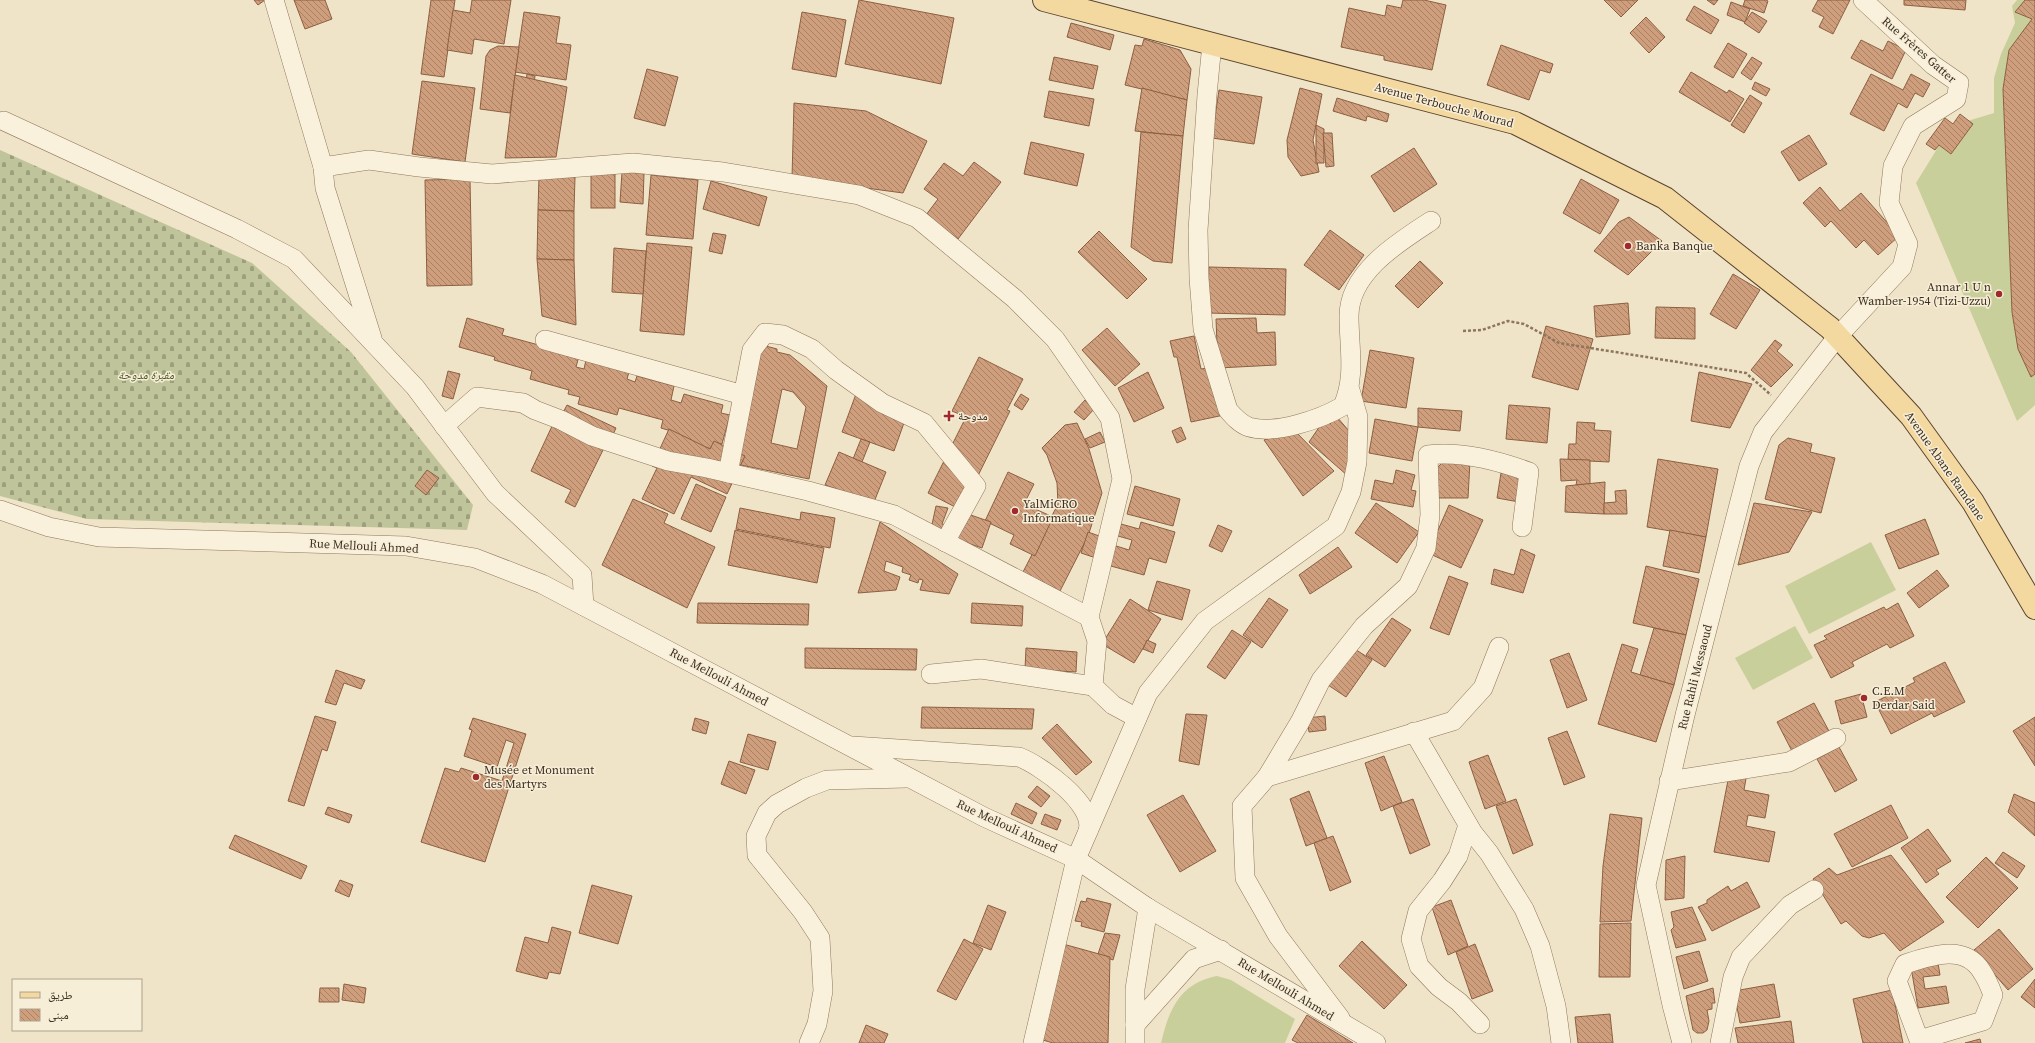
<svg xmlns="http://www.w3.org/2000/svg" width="2035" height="1043" font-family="'Source Serif 4','Noto Naskh Arabic',serif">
<defs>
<pattern id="cemetery-stones" width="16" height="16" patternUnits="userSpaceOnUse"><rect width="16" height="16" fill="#bfc49a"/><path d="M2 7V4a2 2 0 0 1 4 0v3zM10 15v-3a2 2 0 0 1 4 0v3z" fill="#9ca07d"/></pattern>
<pattern id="building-back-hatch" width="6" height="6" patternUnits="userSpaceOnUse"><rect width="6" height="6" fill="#cf9f7d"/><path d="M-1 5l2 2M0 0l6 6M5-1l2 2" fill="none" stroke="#a98266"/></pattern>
</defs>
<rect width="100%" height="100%" fill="#f0e4c8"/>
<g fill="#c9cf9b">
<path d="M2017 0H2035V405L2017 421 1916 183 1951 126 1994 113V78L2001 54 2015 23 2012 6Z"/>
<path d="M1871 542 1896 590 1809 634 1785 586Z"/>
<path d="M1795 626 1813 658 1753 690 1735 658Z"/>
<path d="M1217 976 1231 980 1295 1019 1285 1043H1161C1169 1009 1180 983 1217 976Z"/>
</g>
<path fill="url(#cemetery-stones)" d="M0 150 252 263 351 352 473 505 467 530 87 519 0 496Z"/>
<g fill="url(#building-back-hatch)" stroke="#8d5f41" fill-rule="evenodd">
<path d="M254 0H265L258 5Z"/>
<path d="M294 0H325L332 19 305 29Z"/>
<path d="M431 0H455L444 77 421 74Z"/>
<path d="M472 0H511L504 44 474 39 472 54 447 50 453 10 470 13Z"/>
<path d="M859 0 954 18 941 84 845 64Z"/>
<path d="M1403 0H1424L1446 5 1432 70 1384 60V56L1341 47 1349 8 1385 16 1387 5 1401 8Z"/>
<path d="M1604 0H1638L1621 17Z"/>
<path d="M1707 0H1718L1714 5Z"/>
<path d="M1745 0H1766L1768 1 1764 13 1743 6Z"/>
<path d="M1818 0H1850L1833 34 1819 27 1824 17 1812 11Z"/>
<path d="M1904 0H1966L1965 10 1904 5Z"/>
<path d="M2025 0H2035V374L2031 377 2018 349 2012 312 2003 89 2009 50 2032 19 2015 12Z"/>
<path d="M1731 2 1750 9 1745 22 1727 15Z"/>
<path d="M1694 6 1719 20 1711 34 1686 20Z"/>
<path d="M524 12 560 17 556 43 571 45 566 80 515 72Z"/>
<path d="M802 12 846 20 836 77 792 69Z"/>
<path d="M1752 12 1767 21 1759 33 1744 23Z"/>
<path d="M1646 17 1665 37 1649 53 1630 33Z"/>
<path d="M1071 23 1114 35 1110 50 1067 37Z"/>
<path d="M1144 39 1180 50 1191 69 1187 100 1125 85 1135 45 1142 46Z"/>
<path d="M1861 40 1883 51 1888 41 1906 50 1892 79 1851 58Z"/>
<path d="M1728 43 1747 54 1733 78 1714 67Z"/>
<path d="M1501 45 1553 64 1550 73 1540 70 1529 100 1487 85Z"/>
<path d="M498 46 519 47 510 113 480 109 486 56 490 50Z"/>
<path d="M1054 57 1098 66 1093 89 1049 80Z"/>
<path d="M1752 57 1762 63 1751 80 1741 73Z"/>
<path d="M647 69 678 77 665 126 634 118Z"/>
<path d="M1691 72 1727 93 1729 90 1744 99 1730 122 1679 92Z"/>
<path d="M527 74 535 76 532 98 524 96Z"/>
<path d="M1871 74 1903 90 1911 74 1930 84 1923 97 1915 93 1907 108 1898 103 1884 131 1850 114Z"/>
<path d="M515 75 567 87 556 157 505 158Z"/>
<path d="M422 81 475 88 465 162 412 154Z"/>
<path d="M1755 82 1770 89 1766 96 1752 89Z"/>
<path d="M1142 88 1187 100 1183 136 1135 131Z"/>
<path d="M1300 88 1322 94 1313 140 1319 172 1301 176 1288 157 1287 140Z"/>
<path d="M1219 90 1262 97 1254 144 1212 138Z"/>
<path d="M1049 91 1094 99 1089 126 1044 117Z"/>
<path d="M1750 95 1762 103 1744 133 1731 125Z"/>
<path d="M1337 98 1389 114 1387 122 1367 116 1366 121 1333 111Z"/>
<path d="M794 103 866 111 927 141 903 193 792 178Z"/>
<path d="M1960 114 1973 124 1951 154 1939 145 1935 150 1926 144 1945 118 1953 124Z"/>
<path d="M1316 125 1324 129V163H1316Z"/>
<path d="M1141 132 1183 136 1172 263 1153 261 1131 247Z"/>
<path d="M1323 133H1332L1334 166 1326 167Z"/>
<path d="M1809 135 1827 164 1799 181 1781 152Z"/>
<path d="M1031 142 1084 154 1077 186 1024 174Z"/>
<path d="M1414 148 1437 184 1394 212 1371 176Z"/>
<path d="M974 162 1001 182 958 239 926 215 938 199 924 189 944 163 963 176Z"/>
<rect x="591" y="172" width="24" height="36"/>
<path d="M622 172 644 173 643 204 620 202Z"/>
<path d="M651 175 698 180 693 239 646 235Z"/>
<path d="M539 176 575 177 574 211 538 210Z"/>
<path d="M470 179 472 285 427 286 425 180Z"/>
<path d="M1581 179 1619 200 1600 234 1563 213Z"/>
<path d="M711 181 767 197 759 226 703 209Z"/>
<path d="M1820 187 1840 211 1861 193 1899 236 1878 255 1864 240 1856 248 1831 221 1825 227 1803 203Z"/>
<path d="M538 210 574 211V260L537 259Z"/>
<path d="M1629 217 1662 241 1628 275 1594 251 1619 222Z"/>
<path d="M1330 230 1364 255 1339 290 1304 265Z"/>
<path d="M1099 231 1147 279 1127 299 1078 252Z"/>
<path d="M713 233 726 235 722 254 709 251Z"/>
<path d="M647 243 692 247 684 335 640 331Z"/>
<path d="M614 248 646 251 643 294 612 292Z"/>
<path d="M537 259 574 260 576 325 542 316Z"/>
<path d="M1420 261 1443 283 1418 308 1395 286Z"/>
<path d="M1209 267 1286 269 1285 315 1207 313Z"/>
<path d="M1733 274 1760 290 1736 329 1710 314Z"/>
<path d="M1628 303 1630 334 1596 337 1594 306Z"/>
<path d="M1656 307 1695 308V339L1655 338Z"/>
<path d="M467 318 504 329 502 335 579 356 576 367 584 369 586 360 629 372 627 379 635 382 637 376 674 386 671 400 681 403 684 394 723 405 721 413 730 415 722 444 714 442 712 449 669 438 671 431 661 428 663 420 619 408 617 415 578 404 580 397 568 394 569 390 530 379 532 371 494 360 495 357 459 347Z"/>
<path d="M1256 318 1257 333 1275 332 1276 365 1218 368 1216 319Z"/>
<path d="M1546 326 1593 339 1578 390 1532 377Z"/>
<path d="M1107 328 1140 364 1115 386 1082 350Z"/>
<path d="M1194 336 1201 369 1214 367 1224 415 1191 422 1177 357H1174L1170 341Z"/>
<path d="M1775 340 1782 345 1777 351 1793 365 1771 387 1751 370Z"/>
<path d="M762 345 777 349V352L790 355 827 386 809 479 736 464ZM782 389 793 392 806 407 797 449 771 443Z"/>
<path d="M1370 350 1414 358 1406 408 1361 401Z"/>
<path d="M979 357 1023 379 1007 410 1010 411 961 510 928 493 966 417 952 411Z"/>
<path d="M448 371 460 374 453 399 442 396Z"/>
<path d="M1148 372 1164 408 1134 422 1118 388Z"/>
<path d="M1699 372 1752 384 1730 428 1691 421Z"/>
<path d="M856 394 905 420 894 451 842 432Z"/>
<path d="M1021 394 1029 399 1022 410 1014 405Z"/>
<path d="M1085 400 1095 408 1084 420 1074 412Z"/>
<path d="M567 405 616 428 607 448 557 424Z"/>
<path d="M1509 405 1550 408 1547 443 1506 439Z"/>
<path d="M1418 408 1462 411 1460 431 1418 427Z"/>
<path d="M1337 417 1349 431 1348 476 1309 442 1324 420 1330 424Z"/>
<path d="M1375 419 1418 427 1412 461 1369 453Z"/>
<path d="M1577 422 1595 423 1594 430 1611 431 1609 462 1568 460 1569 444H1576Z"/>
<path d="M1077 423 1089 449 1102 493 1088 536 1060 591 1023 572 1058 504 1057 483 1047 455 1042 448 1065 425Z"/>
<path d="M553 424 604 448 575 507 565 502 571 490 531 471Z"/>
<path d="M1181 427 1186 439 1177 443 1172 431Z"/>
<path d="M669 429 710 449 714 441 745 456 727 494 691 477 674 514 642 499 657 468 652 466Z"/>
<path d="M1294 430 1334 471 1303 496 1264 440Z"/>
<path d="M1100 432 1105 442 1090 448 1085 439Z"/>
<path d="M1788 438 1812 444 1810 452 1835 458 1821 513 1765 499 1779 445Z"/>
<path d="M861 439 870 442 862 462 853 459Z"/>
<path d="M839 452 886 472 874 502 825 485Z"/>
<path d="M1446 459 1470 461 1468 498H1435L1436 469Z"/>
<path d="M1560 459 1590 460V484L1576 485 1577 480 1561 481Z"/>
<path d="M1658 459 1718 469 1706 537 1647 527Z"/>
<path d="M427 470 439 478 426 495 415 486Z"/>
<path d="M1396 470 1415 475 1411 490 1416 491 1413 507 1371 499 1375 480 1393 484Z"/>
<path d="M1008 472 1034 484 1024 504 1053 517 1035 556 1010 544 1014 535 985 521Z"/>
<path d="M1501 473 1523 477 1519 502 1497 498Z"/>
<path d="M1605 482 1604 514 1565 512 1566 486Z"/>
<path d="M696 484 726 497 711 532 681 519Z"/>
<path d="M1135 486 1180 499 1173 526 1127 514Z"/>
<path d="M1626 490 1627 514H1604V503L1616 502 1615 491Z"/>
<path d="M633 499 668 514 664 523 715 547 687 608 602 565Z"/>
<path d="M1376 503 1419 532 1397 563 1355 533Z"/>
<path d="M1754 503 1812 512 1789 552 1738 565Z"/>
<path d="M1449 505 1483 520 1461 568 1428 553Z"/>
<path d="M936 506 948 508 942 524 951 526 949 533 931 529Z"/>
<path d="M740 508 800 520 801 512 835 518 830 548 736 529Z"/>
<path d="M962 512 991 522 982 548 953 538Z"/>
<path d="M1925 519 1939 554 1899 569 1885 535Z"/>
<path d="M880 522 958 574 949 594 920 590 923 580 919 579 918 583 909 580 911 575 902 572 903 567 886 561 884 571 900 577 896 590 858 593Z"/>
<path d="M1141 522 1175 532 1166 563 1149 558 1144 575 1107 565 1113 545 1129 550 1132 540 1118 536 1121 524 1139 529Z"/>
<path d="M1218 525 1232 531 1222 552 1209 546Z"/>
<path d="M735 530 824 548 817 583 728 565Z"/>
<path d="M1670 530 1706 537 1699 573 1663 566Z"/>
<path d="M1088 532 1102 537 1096 558 1081 553Z"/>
<path d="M1338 547 1352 567 1310 594 1299 575Z"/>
<path d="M1521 549 1535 555 1523 593 1491 584 1494 569 1514 575Z"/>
<path d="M1646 566 1699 579 1686 635 1633 623Z"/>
<path d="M1937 570 1949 586 1919 608 1907 593Z"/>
<path d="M1449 576 1468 583 1449 635 1430 628Z"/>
<path d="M1157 581 1190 590 1182 620 1148 610Z"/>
<path d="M1269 598 1288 610 1262 648 1243 635Z"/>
<path d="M1130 599 1161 619 1134 663 1102 644Z"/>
<path d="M698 603 809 604 808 625 697 623Z"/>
<path d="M972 603 1023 606 1022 626 971 623Z"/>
<path d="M1898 603 1914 636 1890 648 1887 644 1852 662 1854 666 1831 678 1814 645 1827 639 1824 636 1884 607 1886 610Z"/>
<path d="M1392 618 1411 630 1385 667 1366 655Z"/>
<path d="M1654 628 1686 635 1674 685 1640 675Z"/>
<path d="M1232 630 1251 642 1225 679 1207 667Z"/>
<path d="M1147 640 1156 644 1153 653 1143 649Z"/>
<path d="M1622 644 1638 649 1631 672 1674 685 1656 742 1598 724Z"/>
<path d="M805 648 917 649 916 670 805 668Z"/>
<path d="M1026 648 1077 652 1076 672 1025 669Z"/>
<path d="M1353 648 1372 660 1346 697 1328 685Z"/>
<path d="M1569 653 1587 700 1567 708 1550 660Z"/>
<path d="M1945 662 1965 702 1934 717 1932 713 1891 734 1875 702 1915 682 1913 678Z"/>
<path d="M336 670 365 680 361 689 344 683 336 705 325 702Z"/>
<path d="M1861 694 1867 717 1841 724 1835 701Z"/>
<path d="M1814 703 1830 733 1793 753 1777 722Z"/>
<path d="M922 707 1034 709 1032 729 921 728Z"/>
<path d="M1186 714 1207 715 1199 765 1179 761Z"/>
<path d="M315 716 336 722 327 751 322 749 304 806 288 801Z"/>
<path d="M1325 716 1326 730 1309 732 1307 718Z"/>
<path d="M2035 717V766L2013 731Z"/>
<path d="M473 718 526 734 485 862 421 842 445 768 459 772 461 768 502 781 514 743 506 740 497 767 464 756 472 730 469 729Z"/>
<path d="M695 718 709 722 706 734 692 730Z"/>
<path d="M1057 724 1092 762 1076 775 1042 738Z"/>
<path d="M1567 731 1585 777 1564 785 1548 738Z"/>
<path d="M748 734 776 742 768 770 740 762Z"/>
<path d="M1839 747 1857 780 1835 792 1817 759Z"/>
<path d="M1488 755 1506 801 1485 809 1469 762Z"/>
<path d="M1384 756 1402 802 1381 811 1365 763Z"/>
<path d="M729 761 755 770 746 794 721 784Z"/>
<path d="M1730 770 1747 773 1744 790 1769 795 1765 818 1748 815 1746 826 1775 832 1769 862 1714 852Z"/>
<path d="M1037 786 1050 796 1041 807 1028 797Z"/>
<path d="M1309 791 1327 838 1306 846 1290 799Z"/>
<path d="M2014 794 2035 803V836L2008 812Z"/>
<path d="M1183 795 1216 851 1180 872 1147 815Z"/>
<path d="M1413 799 1430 845 1410 854 1393 806Z"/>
<path d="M1516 799 1533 845 1513 854 1496 806Z"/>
<path d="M1016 803 1037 813 1032 824 1011 814Z"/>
<path d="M1891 805 1908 838 1852 867 1834 834Z"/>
<path d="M328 807 352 815 349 823 325 814Z"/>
<path d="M1045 814 1061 820 1057 830 1041 824Z"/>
<path d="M1610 814 1642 818 1631 921 1600 922 1603 866Z"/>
<path d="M1928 829 1951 861 1936 870 1939 874 1926 883 1901 848Z"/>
<path d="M235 835 307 866 301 879 229 848Z"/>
<path d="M1333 836 1351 882 1330 891 1314 843Z"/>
<path d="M2003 852 2025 866 2017 878 1995 863Z"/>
<path d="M1891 855 1944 922 1900 951 1884 933 1869 938 1862 936 1846 921 1841 924 1813 879 1829 868 1837 875Z"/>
<path d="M1685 856 1684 898 1665 900 1666 860Z"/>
<path d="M1986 857 2018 888 1978 928 1946 897Z"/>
<path d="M340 880 353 885 349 897 335 891Z"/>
<path d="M1747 882 1760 907 1712 931 1698 907 1707 903V900L1728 886 1731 891Z"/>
<path d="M592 885 632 896 618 944 579 933Z"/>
<path d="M1087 898 1111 904 1104 932 1081 926 1082 922 1075 921 1081 901 1086 902Z"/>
<path d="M1451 900 1468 946 1448 955 1432 907Z"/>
<path d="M988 905 1006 912 991 950 973 943Z"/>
<path d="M1692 907 1706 940 1676 948 1671 930 1674 927 1671 912Z"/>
<path d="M1631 923 1630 977H1599L1600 924Z"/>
<path d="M552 927 571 932 560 974 549 972 547 979 516 971 525 937 548 943Z"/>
<path d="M1999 929 2033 969 2008 990 1974 950Z"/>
<path d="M1105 933 1120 935 1113 960 1098 954Z"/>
<path d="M964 939 983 949 956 1000 937 991Z"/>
<path d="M1362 941 1407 985 1384 1009 1339 966Z"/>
<path d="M1063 944 1110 957 1108 1043H1053L1036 1038Z"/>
<path d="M1475 944 1493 991 1472 999 1456 952Z"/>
<path d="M1699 951 1708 981 1684 989 1676 957Z"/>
<path d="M1938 963 1940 975 1923 977 1925 989 1946 986 1949 1003 1918 1008 1911 967Z"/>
<path d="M2035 979V1008L2021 997Z"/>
<path d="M344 984 366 988 364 1003 342 1000Z"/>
<path d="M1774 984 1780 1017 1740 1023 1734 991Z"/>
<path d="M320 988H339V1002H319Z"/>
<path d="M1713 988 1715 1003H1712V1009L1707 1010 1709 1021 1707 1030 1703 1033H1697L1693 1030 1686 996Z"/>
<path d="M1892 990 1903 1043H1863L1853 999Z"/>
<path d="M1610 1014 1613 1043H1578L1575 1017Z"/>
<path d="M1307 1015 1353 1043H1298L1292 1040Z"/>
<path d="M1791 1021 1794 1043H1738L1735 1028Z"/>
<path d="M866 1025 888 1034 884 1043H859Z"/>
<path d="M1980 1039 1981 1043H1965Z"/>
</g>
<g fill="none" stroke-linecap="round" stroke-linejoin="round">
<g stroke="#8d765c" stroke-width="20">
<g id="minor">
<path d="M274 0 323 167 325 188 372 338"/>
<path d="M1212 44 1207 95 1198 230 1199 278 1203 329 1228 410C1234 417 1240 424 1249 427 1275 435 1321 419 1343 406 1356 376 1349 348 1349 316 1349 272 1399 242 1431 221"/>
<path d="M4 121 237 229 294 259 415 387 495 493 582 575 584 606"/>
<path d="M323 167 369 160 419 167 492 174 633 163 723 172 859 195 917 218 1015 299 1055 339 1110 418 1122 479 1089 617 1097 641 1093 686 1113 705 1137 718"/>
<path d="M545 340 743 395"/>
<path d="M444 426 477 397 523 403 535 410 561 420 592 436 668 461 707 468 808 491 894 515 1089 617"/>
<path d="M728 473 752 350 765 333 783 335 812 349 836 370 882 403 924 423 976 486 945 542"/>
<path d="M0 510 49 527 99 537 406 546 475 558 542 584 984 817 1076 859 1148 908 1376 1043"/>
<path d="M931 674 981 669 1093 686"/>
<path d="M1414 732 1473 833 1489 853 1524 909 1540 946 1556 1006 1561 1043"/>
<path d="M853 746 1019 757C1040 765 1096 804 1088 831"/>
<path d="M1267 777 1300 722 1321 680 1364 626 1408 586 1426 548 1430 515 1428 455C1460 451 1499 461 1529 472L1522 527"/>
<path d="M1669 781 1789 762 1836 738"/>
<path d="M1468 825 1458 856 1442 881 1418 911 1411 939 1419 966 1439 987 1459 1002 1480 1024"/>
<path d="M1340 1018 1278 936 1245 878 1242 806 1267 777 1453 721 1483 688 1499 647"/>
<path d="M1135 1025 1194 959 1221 950"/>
<path d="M1919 1040 1983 1021 1993 995C1990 987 1987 979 1982 972 1965 943 1930 956 1905 964L1897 981 1919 1040 1920 1043"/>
<path d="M809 1043 817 1024 823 991 820 938 803 912 757 855 756 836 767 813 777 804 806 788 827 780 906 778"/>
<path d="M1033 1043 1076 859 1148 693 1205 621 1336 526 1351 492 1357 462 1358 417 1350 390"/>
<path d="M1135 1043V989L1148 908"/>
<path d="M1682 1043 1672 1005 1646 885 1685 715 1749 466 1763 432 1838 336 1902 267 1908 244 1889 203 1893 166 1913 126 1956 99 1959 83 1933 65 1863 0"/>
<path d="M1720 1043 1733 977 1741 957 1790 905 1814 890"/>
</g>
</g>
<g stroke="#5b4430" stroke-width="24">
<path id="major" d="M1044 0 1515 123 1665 198 1830 328 1911 416 1973 502 2035 608"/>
</g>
<path stroke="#8d765c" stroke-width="2.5" stroke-dasharray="3 2" stroke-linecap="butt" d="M1463 331 1482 330 1508 321 1524 324 1559 343 1746 373 1771 395"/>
<use href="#minor" stroke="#faf1dc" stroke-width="19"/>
<use href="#major" stroke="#f3d9a0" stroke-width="22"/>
</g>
<g fill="#9e2a2b" stroke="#f7eed8" stroke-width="1.5">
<circle cx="1628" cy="246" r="4"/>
<circle cx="1999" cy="294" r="4"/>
<path d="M947 410h4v4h4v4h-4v4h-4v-4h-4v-4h4z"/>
<circle cx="1015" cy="511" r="4"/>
<circle cx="1864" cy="698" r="4"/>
<circle cx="476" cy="777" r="4"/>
</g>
<g text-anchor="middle" stroke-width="3" stroke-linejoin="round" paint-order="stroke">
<g font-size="12" fill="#3d2e20" stroke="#f7eed8">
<text transform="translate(1919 50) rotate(41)" y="4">Rue Frères Gatter</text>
<text transform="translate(1444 105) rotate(15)" y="4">Avenue Terbouche Mourad</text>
<text transform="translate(1945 466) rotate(55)" y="4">Avenue Abane Ramdane</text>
<text transform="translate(364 546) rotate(3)" y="4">Rue Mellouli Ahmed</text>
<text transform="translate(719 677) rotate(28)" y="4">Rue Mellouli Ahmed</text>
<text transform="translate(1695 677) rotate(-76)" y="4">Rue Rahli Messaoud</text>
<text transform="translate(1007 826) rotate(25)" y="4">Rue Mellouli Ahmed</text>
<text transform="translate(1286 989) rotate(31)" y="4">Rue Mellouli Ahmed</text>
</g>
<g font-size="12" fill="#3d2e20" stroke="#f7eed8" text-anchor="start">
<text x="1636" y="250">Banka Banque</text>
<text x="1991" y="291" text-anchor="end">Annar 1 U n<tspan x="1991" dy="14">Wamber-1954 (Tizi-Uzzu)</tspan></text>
<text x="958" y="420">مدوحة</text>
<text x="1023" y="508">YalMiCRO<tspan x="1023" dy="14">Informatique</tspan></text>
<text x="1872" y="695">C.E.M<tspan x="1872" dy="14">Derdar Said</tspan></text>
<text x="484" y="774">Musée et Monument<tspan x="484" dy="14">des Martyrs</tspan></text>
</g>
<g font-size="12" font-style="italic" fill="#4d5a26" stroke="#f7eed8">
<text x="146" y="379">مقبرة مدوحة</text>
</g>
</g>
<rect x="12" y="979" width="130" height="52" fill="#f7eed8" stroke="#ada18e"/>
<rect x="20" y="992" width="20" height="6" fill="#f3d9a0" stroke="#ada18e"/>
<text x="48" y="999" font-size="12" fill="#3d2e20">طريق</text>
<rect x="20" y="1009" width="20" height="12" fill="url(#building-back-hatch)" stroke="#ada18e"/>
<text x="48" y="1019" font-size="12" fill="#3d2e20">مبنى</text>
</svg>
